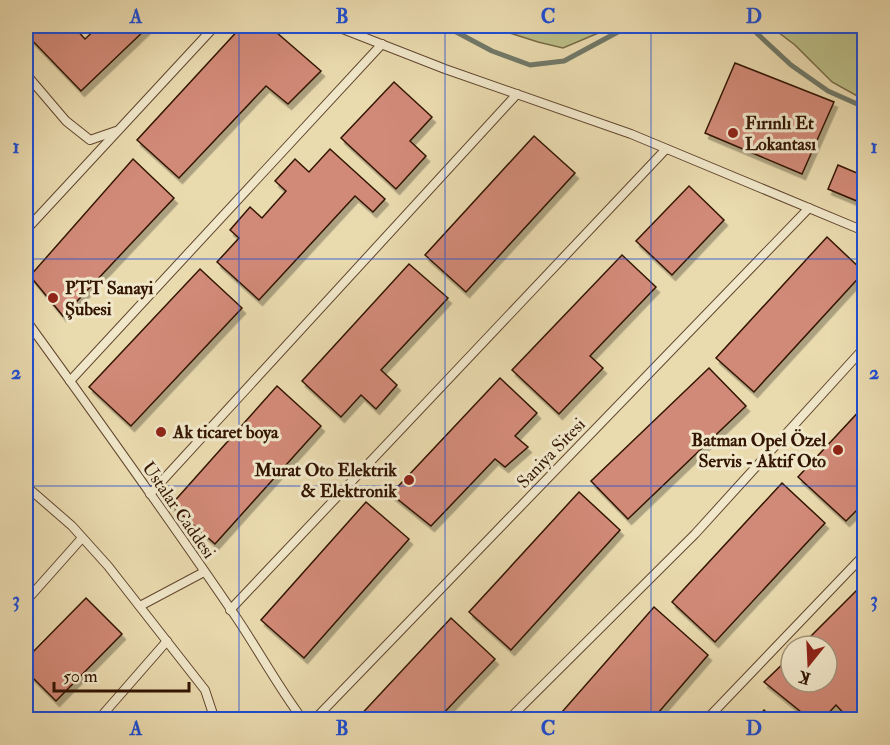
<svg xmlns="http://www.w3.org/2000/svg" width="890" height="745" font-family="'IM FELL Double Pica',serif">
<defs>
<filter id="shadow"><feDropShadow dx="3.5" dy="5.5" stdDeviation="0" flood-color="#0004"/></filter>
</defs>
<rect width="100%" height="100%" fill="#eadbaf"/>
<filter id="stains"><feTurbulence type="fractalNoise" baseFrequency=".00333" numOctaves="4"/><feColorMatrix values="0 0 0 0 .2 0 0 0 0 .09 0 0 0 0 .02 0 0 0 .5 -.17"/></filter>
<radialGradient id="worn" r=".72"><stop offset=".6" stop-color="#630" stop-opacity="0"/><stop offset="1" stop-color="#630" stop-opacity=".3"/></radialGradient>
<g fill="#bbbf88" stroke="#776a46" stroke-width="1.5">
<path d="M488 26H615L563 48 538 42Z"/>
<path d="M770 26H864V97H859L832 82 795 45Z"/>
</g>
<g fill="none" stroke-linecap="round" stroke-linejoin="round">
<g stroke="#707969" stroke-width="5">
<path d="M445 26 492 51 530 65 564 61 629 26"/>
<path d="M749 26 791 65 828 91 864 107"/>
</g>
</g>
<g fill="#d28a78" stroke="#331503" stroke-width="1.5" filter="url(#shadow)">
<path d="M26 26H73L85 39 99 26H149L81 91 26 34Z"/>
<path d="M242 26H269L321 71 288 104 266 86 179 178 137 140Z"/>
<path d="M735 63 834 102 802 174 705 133Z"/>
<path d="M394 82 432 117 410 141 426 156 396 189 341 138Z"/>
<path d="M534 136 575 173 466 292 425 255Z"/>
<path d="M330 149 385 199 373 212 355 196 259 300 217 262 239 238 230 230 250 207 262 218 286 191 275 181 295 159 309 172Z"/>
<path d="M133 159 174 198 63 316 30 276Z"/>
<path d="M838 165 864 176V204L828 189Z"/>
<path d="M689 186 724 220 672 275 636 241Z"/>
<path d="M827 237 864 272 754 392 716 358Z"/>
<path d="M622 255 656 287 590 356 603 368 559 414 512 370Z"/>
<path d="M409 264 448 298 381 370 397 385 376 409 361 395 341 417 302 381Z"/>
<path d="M200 269 242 308 131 426 89 387Z"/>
<path d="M709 368 746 406 628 519 591 481Z"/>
<path d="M500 378 537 413 515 436 528 447 505 467 495 459 431 526 391 494Z"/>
<path d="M277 386 321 426 215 544 171 505Z"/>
<path d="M864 406V503L846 521 798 477Z"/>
<path d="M782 483 825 523 715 642 672 602Z"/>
<path d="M579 492 620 530 511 650 469 612Z"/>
<path d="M366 502 409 539 304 658 261 620Z"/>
<path d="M864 583V711L857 720H850L836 705 822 720H811L764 682 791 656V682H827V646H801Z"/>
<path d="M86 598 122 634 56 701 26 671V659Z"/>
<path d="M654 607 708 655 652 720H555Z"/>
<path d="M451 618 495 659 437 720H356Z"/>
<path d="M764 710 775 720H756Z"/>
</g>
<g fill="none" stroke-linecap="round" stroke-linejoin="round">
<g stroke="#61462e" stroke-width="10">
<g id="lane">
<path d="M335 26 445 69 631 134 864 231"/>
<path d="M26 74 66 121 90 140 116 131"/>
<path d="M26 230 215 26"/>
<path d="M26 320C97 418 168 517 236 617 259 651 278 687 303 720"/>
<path d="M70 381 382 44"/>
<path d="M26 486 72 526 108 566 205 690 215 720"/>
<path d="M150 494 517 94"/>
<path d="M26 601 82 538"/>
<path d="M140 606 204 572"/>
<path d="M230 610 666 149"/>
<path d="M98 720 167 641"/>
<path d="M314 720 809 208"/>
<path d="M508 720 695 534 864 348"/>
<path d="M706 720 864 555"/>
</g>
</g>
<use href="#lane" stroke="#f1e8cb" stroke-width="8"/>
</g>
<path fill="none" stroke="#1d4ed8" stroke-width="1.5" stroke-opacity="0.55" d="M239 26V720M445 26V720M651 26V720M26 259H864M26 486H864"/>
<g fill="#8f2418" stroke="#f1e8cb" stroke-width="2">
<circle cx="733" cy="133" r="6"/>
<circle cx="53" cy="298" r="6"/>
<circle cx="161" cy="432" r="6"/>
<circle cx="838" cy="450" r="6"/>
<circle cx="409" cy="480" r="6"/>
</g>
<g text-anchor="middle" stroke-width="6" stroke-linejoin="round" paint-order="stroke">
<g font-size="18" font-weight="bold" fill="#331503" stroke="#f1e8cb" text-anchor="start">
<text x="745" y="129">Fırınlı Et<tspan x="745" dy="21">Lokantası</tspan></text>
<text x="65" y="294">PTT Sanayi<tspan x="65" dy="21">Şubesi</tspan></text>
<text x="173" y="438">Ak ticaret boya</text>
<text x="826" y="446" text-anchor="end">Batman Opel Özel<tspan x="826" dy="21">Servis - Aktif Oto</tspan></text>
<text x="397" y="476" text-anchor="end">Murat Oto Elektrik<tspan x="397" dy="21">&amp; Elektronik</tspan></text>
</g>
<g font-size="18" fill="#331503" stroke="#f1e8cb">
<text transform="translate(551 453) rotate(-46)" y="6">Saniya Sitesi</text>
<text transform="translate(179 510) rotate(55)" y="6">Ustalar Caddesi</text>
</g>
</g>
<rect width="890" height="745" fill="none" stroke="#eadbaf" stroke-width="66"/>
<g transform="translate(809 664) rotate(198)"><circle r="28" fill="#f1e8cb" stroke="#a5947b" stroke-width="1.5"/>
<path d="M0-4.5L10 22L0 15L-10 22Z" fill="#8f2418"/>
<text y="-9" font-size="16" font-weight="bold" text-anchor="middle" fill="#331503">K</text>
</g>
<path d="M54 682v9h135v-9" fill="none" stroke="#331503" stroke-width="3"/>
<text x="63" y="682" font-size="18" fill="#331503" stroke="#f1e8cb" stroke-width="4.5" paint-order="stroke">50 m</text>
<rect x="33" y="33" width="824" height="679" fill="none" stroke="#1d4ed8" stroke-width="2"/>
<g font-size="20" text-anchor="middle" font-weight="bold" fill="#1d4ed8">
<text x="136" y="23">A</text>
<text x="342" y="23">B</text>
<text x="548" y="23">C</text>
<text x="754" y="23">D</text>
<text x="16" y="153">1</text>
<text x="874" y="153">1</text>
<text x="16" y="379">2</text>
<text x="874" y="379">2</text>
<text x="16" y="606">3</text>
<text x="874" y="606">3</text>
<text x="136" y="735">A</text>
<text x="342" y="735">B</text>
<text x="548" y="735">C</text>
<text x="754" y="735">D</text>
</g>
<rect width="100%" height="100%" filter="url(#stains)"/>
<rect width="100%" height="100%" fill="url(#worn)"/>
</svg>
